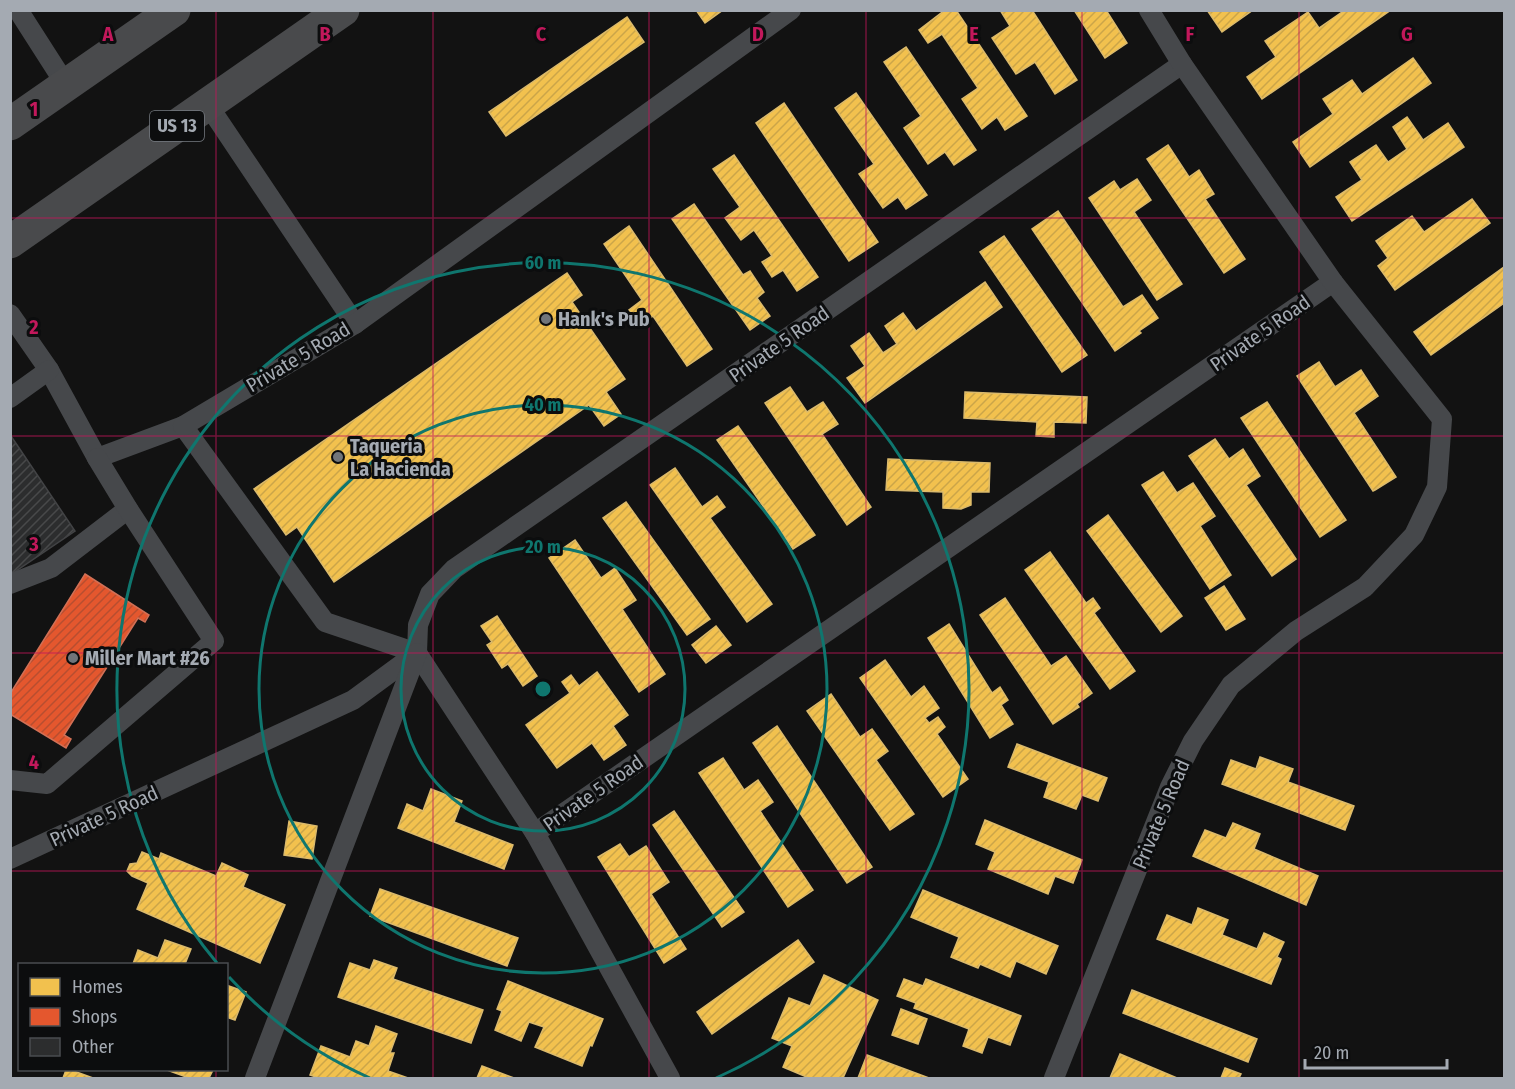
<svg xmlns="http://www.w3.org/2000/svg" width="1515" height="1089" font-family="'Fira Sans Condensed',sans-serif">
<defs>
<pattern id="homes-hatch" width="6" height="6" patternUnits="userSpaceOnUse" patternTransform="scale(1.5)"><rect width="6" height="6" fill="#f2c14e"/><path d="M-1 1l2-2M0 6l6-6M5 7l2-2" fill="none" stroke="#cba549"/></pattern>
<pattern id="shops-hatch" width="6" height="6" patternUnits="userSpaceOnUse" patternTransform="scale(1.5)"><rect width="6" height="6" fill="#e4572e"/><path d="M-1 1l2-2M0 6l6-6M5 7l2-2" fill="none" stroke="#b74e30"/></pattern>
<pattern id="building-hatch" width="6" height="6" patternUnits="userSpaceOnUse" patternTransform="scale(1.5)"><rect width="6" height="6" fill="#2c2d2e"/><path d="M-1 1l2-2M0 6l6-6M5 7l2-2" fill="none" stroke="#48494a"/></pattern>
</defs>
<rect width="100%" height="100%" fill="#121212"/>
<g fill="url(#homes-hatch)" stroke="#dbba6c" stroke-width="1.5">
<path d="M696 10H723L705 23Z"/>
<path d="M945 10H956L1027 116 1005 130 997 117 982 129 962 99 978 88 942 34 928 43 919 30Z"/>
<path d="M1000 10H1032L1077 80 1055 94 1035 62 1016 74 992 38 1010 26Z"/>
<path d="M1074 10H1106L1127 43 1105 58Z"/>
<path d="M1207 10H1253L1222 32Z"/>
<path d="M1345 10H1391L1262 99 1247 77 1276 57 1265 41 1308 12 1319 28Z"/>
<path d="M627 17 644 42 506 136 489 112Z"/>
<path d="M906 47 976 150 954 165 945 152 928 164 904 128 921 116 884 62Z"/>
<path d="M1413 58 1431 83 1310 167 1293 142 1333 114 1323 99 1352 80 1362 94Z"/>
<path d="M856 93 927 195 906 209 898 197 883 208 859 174 874 164 835 108Z"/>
<path d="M784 103 878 242 849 261 756 123Z"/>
<path d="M1407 117 1423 140 1448 123 1464 147 1352 221 1336 197 1362 180 1350 162 1376 145 1388 162 1407 149 1393 127Z"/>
<path d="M1168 145 1189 177 1199 170 1214 194 1205 199 1245 259 1224 273 1147 159Z"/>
<path d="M734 155 818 277 797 291 783 270 772 277 762 262 772 256 754 230 741 240 725 218 740 207 713 169Z"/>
<path d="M1137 179 1151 200 1134 212 1182 284 1157 300 1089 198 1114 181 1120 190Z"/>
<path d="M1472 199 1490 223 1395 290 1378 266 1388 258 1376 241 1412 216 1424 232Z"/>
<path d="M694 204 743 275 750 271 764 292 757 298 770 316 750 330 672 219Z"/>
<path d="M1058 211 1123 307 1142 295 1158 318 1139 331 1141 333 1115 351 1032 229Z"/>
<path d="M629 226 712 349 687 366 653 316 639 325 629 310 642 300 604 244Z"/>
<path d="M1004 236 1087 355 1062 372 980 252Z"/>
<path d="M1504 267V303L1431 355 1414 332Z"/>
<path d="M567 273 582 295 572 302 625 379 606 392 621 414 604 426 589 405 334 582 297 527 286 535 254 489Z"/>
<path d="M985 282 1002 307 865 403 847 378 865 366 851 346 869 333 883 353 897 344 885 326 903 313 916 331Z"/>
<path d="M1319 362 1335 387 1361 370 1378 396 1354 413 1396 477 1375 490 1373 491 1297 376Z"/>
<path d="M790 387 807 412 823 402 838 424 822 434 871 507 847 525 765 403Z"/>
<path d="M965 392 1087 397 1086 423 1054 422V437L1036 436 1037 422 964 418Z"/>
<path d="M1267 402 1346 520 1320 537 1241 418Z"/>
<path d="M738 426 815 535 793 549 717 440Z"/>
<path d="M1215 439 1229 459 1243 449 1260 476 1246 485 1296 559 1272 576 1189 456Z"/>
<path d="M888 459 990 463 989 492H971V505L961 509 943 508V492L886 490Z"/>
<path d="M675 468 702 507 717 496 725 507 710 518 772 604 747 622 650 485Z"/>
<path d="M1163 472 1177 493 1193 483 1215 516 1200 526 1231 575 1210 589 1142 485Z"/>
<path d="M626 502 710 619 687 635 603 518Z"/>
<path d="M1108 515 1182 616 1161 632 1087 531Z"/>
<path d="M575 540 601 578 615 568 636 600 622 609 665 674 639 692 549 558Z"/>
<path d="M1050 552 1086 603 1093 598 1100 608 1094 613 1135 671 1110 689 1025 570Z"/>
<path d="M1224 586 1245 619 1226 630 1205 598Z"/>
<path d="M1005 598 1051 666 1066 656 1092 693 1077 704 1079 707 1053 724 980 615Z"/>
<path d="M497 616 537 676 523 686 508 664 502 668 487 645 492 642 481 626Z"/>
<path d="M949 624 992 693 1000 687 1008 700 1001 705 1013 724 990 738 928 638Z"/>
<path d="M716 626 731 645 706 663 692 645Z"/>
<path d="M885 660 911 697 924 686 939 708 925 718 929 723 938 717 945 727 937 734 968 779 943 797 860 678Z"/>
<path d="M597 672 628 715 613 726 626 745 604 760 592 743 557 768 526 725 570 693 562 682 571 675 579 686Z"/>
<path d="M831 694 860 737 872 729 888 751 876 760 914 814 890 830 807 711Z"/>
<path d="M777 726 872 867 847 883 753 743Z"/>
<path d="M1017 744 1107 778 1098 801 1082 795 1076 809 1044 797 1049 782 1008 767Z"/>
<path d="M1260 757 1293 769 1288 782 1354 806 1345 830 1222 784 1231 760 1256 769Z"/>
<path d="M723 758 744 790 758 780 773 802 760 811 813 890 788 907 699 773Z"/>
<path d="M431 789 462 801 454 822 513 845 504 869 398 828 407 804 423 811Z"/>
<path d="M674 811 744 912 722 927 653 825Z"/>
<path d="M985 820 1082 860 1073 883 1055 876 1048 894 988 869 995 852 976 844Z"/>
<path d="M289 821 317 826 312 859 284 855Z"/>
<path d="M1233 823 1260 834 1254 849 1318 876 1306 905 1193 856 1205 830 1226 838Z"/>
<path d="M620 844 629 857 646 846 669 882 651 894 686 949 664 963 598 857Z"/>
<path d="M142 852 159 859 161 853 216 876 222 863 248 875 243 887 285 905 260 963 137 909 148 883 132 876 127 871 130 864 137 863Z"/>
<path d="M380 889 518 938 507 966 370 916Z"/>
<path d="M923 890 1058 946 1046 974 1016 961 1010 977 980 964 978 968 951 957 959 937 911 917Z"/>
<path d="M1198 908 1228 920 1222 935 1257 949 1264 933 1284 942 1277 957 1281 959 1271 984 1157 939 1167 915 1192 925Z"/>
<path d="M165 940 191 949 185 964H133L138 950 158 958Z"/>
<path d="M798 940 814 962 712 1034 697 1012Z"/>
<path d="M374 960 397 968 393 979 483 1010 471 1043 338 997 350 963 370 970Z"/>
<path d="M824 975 878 1000 843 1078H809L783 1067 792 1046 772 1038 789 998 810 1006Z"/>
<path d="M904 979 923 986 926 979 1021 1016 1010 1045 988 1037 982 1053 963 1046 969 1029 914 1008 916 1003 897 996Z"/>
<path d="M508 981 603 1019 592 1046 590 1045 582 1066 535 1047 544 1027 529 1022 521 1041 495 1030 502 1011 497 1009Z"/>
<path d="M226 985 246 992 235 1020 226 1017Z"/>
<path d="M1132 990 1257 1039 1248 1062 1123 1013Z"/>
<path d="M901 1009 927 1019 918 1044 892 1035Z"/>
<path d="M376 1026 397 1034 390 1053H394L388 1071 408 1078H319L310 1075 321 1046 350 1057 356 1041 369 1046Z"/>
<path d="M1120 1054 1177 1078H1110Z"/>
<path d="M867 1055 929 1078H858Z"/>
<path d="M482 1066 514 1078H477Z"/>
<path d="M1225 1068 1241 1074 1239 1078H1221Z"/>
<path d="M66 1070H71L93 1078H63Z"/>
<path d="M167 1070H213L209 1078H189Z"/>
</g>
<path fill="url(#shops-hatch)" stroke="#d17056" stroke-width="1.5" d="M85 574 149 615 145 622 138 618 64 735 71 739 66 748 10 714V694Z"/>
<path fill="url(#building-hatch)" stroke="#424345" stroke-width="1.5" d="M11 436 75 531 10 575Z"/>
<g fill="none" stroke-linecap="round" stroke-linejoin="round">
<g stroke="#46484b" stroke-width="20">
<path d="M18 10 66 85"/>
<path d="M208 105 355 324"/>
<path d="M10 314 49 370 97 458 183 426 325 622 417 653 535 833 670 1078"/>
<path d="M10 398 49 370"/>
<path d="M183 426 355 324 791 10"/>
<path d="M10 584 51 568 128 509"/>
<path d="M10 780 47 784 214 641 128 509 97 458"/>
<path d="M535 833 1333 282"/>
<path d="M10 859 353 700 417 653 418 625 430 594 454 569 1182 64"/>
<path d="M255 1078 417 653"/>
<path d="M1054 1078 1170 787 1193 741 1231 685 1296 631 1365 587 1414 535 1437 487 1442 419 1333 282 1182 64 1149 10"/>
</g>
<g stroke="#494a4c" stroke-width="33">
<path d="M10 124 174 10"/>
<path d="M10 242 343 10"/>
</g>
</g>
<path fill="none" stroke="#c2185b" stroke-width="1.5" stroke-opacity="0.55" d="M216 10V964M433 10V1078M649 10V1078M866 10V1078M1082 10V1078M1299 10V1078M10 218H1504M10 436H1504M10 653H1504M10 871H1504M216 1070V1078"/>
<g fill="none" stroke="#0f766e" stroke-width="3">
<circle cx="543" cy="689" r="142"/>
<circle cx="543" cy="689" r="284"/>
<path d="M370 1078A426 426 0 0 1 229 977M217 963A426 426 0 1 1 716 1078"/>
</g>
<g fill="#71757a" stroke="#0c0d0e" stroke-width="2">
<circle cx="546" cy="319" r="6"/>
<circle cx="338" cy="457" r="6"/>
<circle cx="73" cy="658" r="6"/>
</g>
<g text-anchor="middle" stroke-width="6" stroke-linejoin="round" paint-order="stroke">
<rect fill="#0c0d0e" stroke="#767b81" stroke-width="1.5" x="150" y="111" width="54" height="30" rx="4.5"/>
<g font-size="18" font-weight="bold" fill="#a4aab2">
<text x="177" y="132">US 13</text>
</g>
<g font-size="20" font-weight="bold" fill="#a4aab2" stroke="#0c0d0e" text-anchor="start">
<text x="558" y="326">Hank's Pub</text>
<text x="350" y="453">Taqueria<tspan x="350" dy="23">La Hacienda</tspan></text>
<text x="85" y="665">Miller Mart #26</text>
</g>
<g font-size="20" fill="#a4aab2" stroke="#0c0d0e">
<text transform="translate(1260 333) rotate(-35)" y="7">Private 5 Road</text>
<text transform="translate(779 344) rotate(-35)" y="7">Private 5 Road</text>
<text transform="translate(298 357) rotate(-31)" y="7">Private 5 Road</text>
<text transform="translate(593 793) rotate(-35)" y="7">Private 5 Road</text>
<text transform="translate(1161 814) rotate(-67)" y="7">Private 5 Road</text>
<text transform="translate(104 816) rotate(-25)" y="7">Private 5 Road</text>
</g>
</g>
<g font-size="20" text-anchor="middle" font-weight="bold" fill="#c2185b" stroke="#0c0d0e" stroke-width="6" stroke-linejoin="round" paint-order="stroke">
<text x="108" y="41">A</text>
<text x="325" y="41">B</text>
<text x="541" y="41">C</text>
<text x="758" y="41">D</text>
<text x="974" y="41">E</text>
<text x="1190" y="41">F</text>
<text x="1407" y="41">G</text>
<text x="34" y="116">1</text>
<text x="34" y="334">2</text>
<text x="34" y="551">3</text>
<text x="34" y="769">4</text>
</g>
<circle cx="543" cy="689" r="9" fill="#0f766e" stroke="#0c0d0e" stroke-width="3"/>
<g font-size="18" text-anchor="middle" font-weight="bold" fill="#0f766e" stroke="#0c0d0e" stroke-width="6" stroke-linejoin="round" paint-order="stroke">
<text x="543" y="269">60 m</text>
<text x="543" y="411">40 m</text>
<text x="543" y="553">20 m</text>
</g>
<rect width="1515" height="1089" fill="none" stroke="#a4aab2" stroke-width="24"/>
<rect x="18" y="963" width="210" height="108" fill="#0c0d0e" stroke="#494c50" stroke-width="1.5"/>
<rect x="30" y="978" width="30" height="18" fill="#f2c14e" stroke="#494c50" stroke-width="1.5"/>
<text x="72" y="993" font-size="18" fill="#a4aab2">Homes</text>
<rect x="30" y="1008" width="30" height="18" fill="#e4572e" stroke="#494c50" stroke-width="1.5"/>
<text x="72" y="1023" font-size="18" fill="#a4aab2">Shops</text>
<rect x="30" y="1038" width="30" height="18" fill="#2c2d2e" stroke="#494c50" stroke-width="1.5"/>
<text x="72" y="1053" font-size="18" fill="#a4aab2">Other</text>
<path d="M1305 1059v9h142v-9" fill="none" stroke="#a4aab2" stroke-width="3"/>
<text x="1314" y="1059" font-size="18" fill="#a4aab2" stroke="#0c0d0e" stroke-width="4.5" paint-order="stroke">20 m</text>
</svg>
